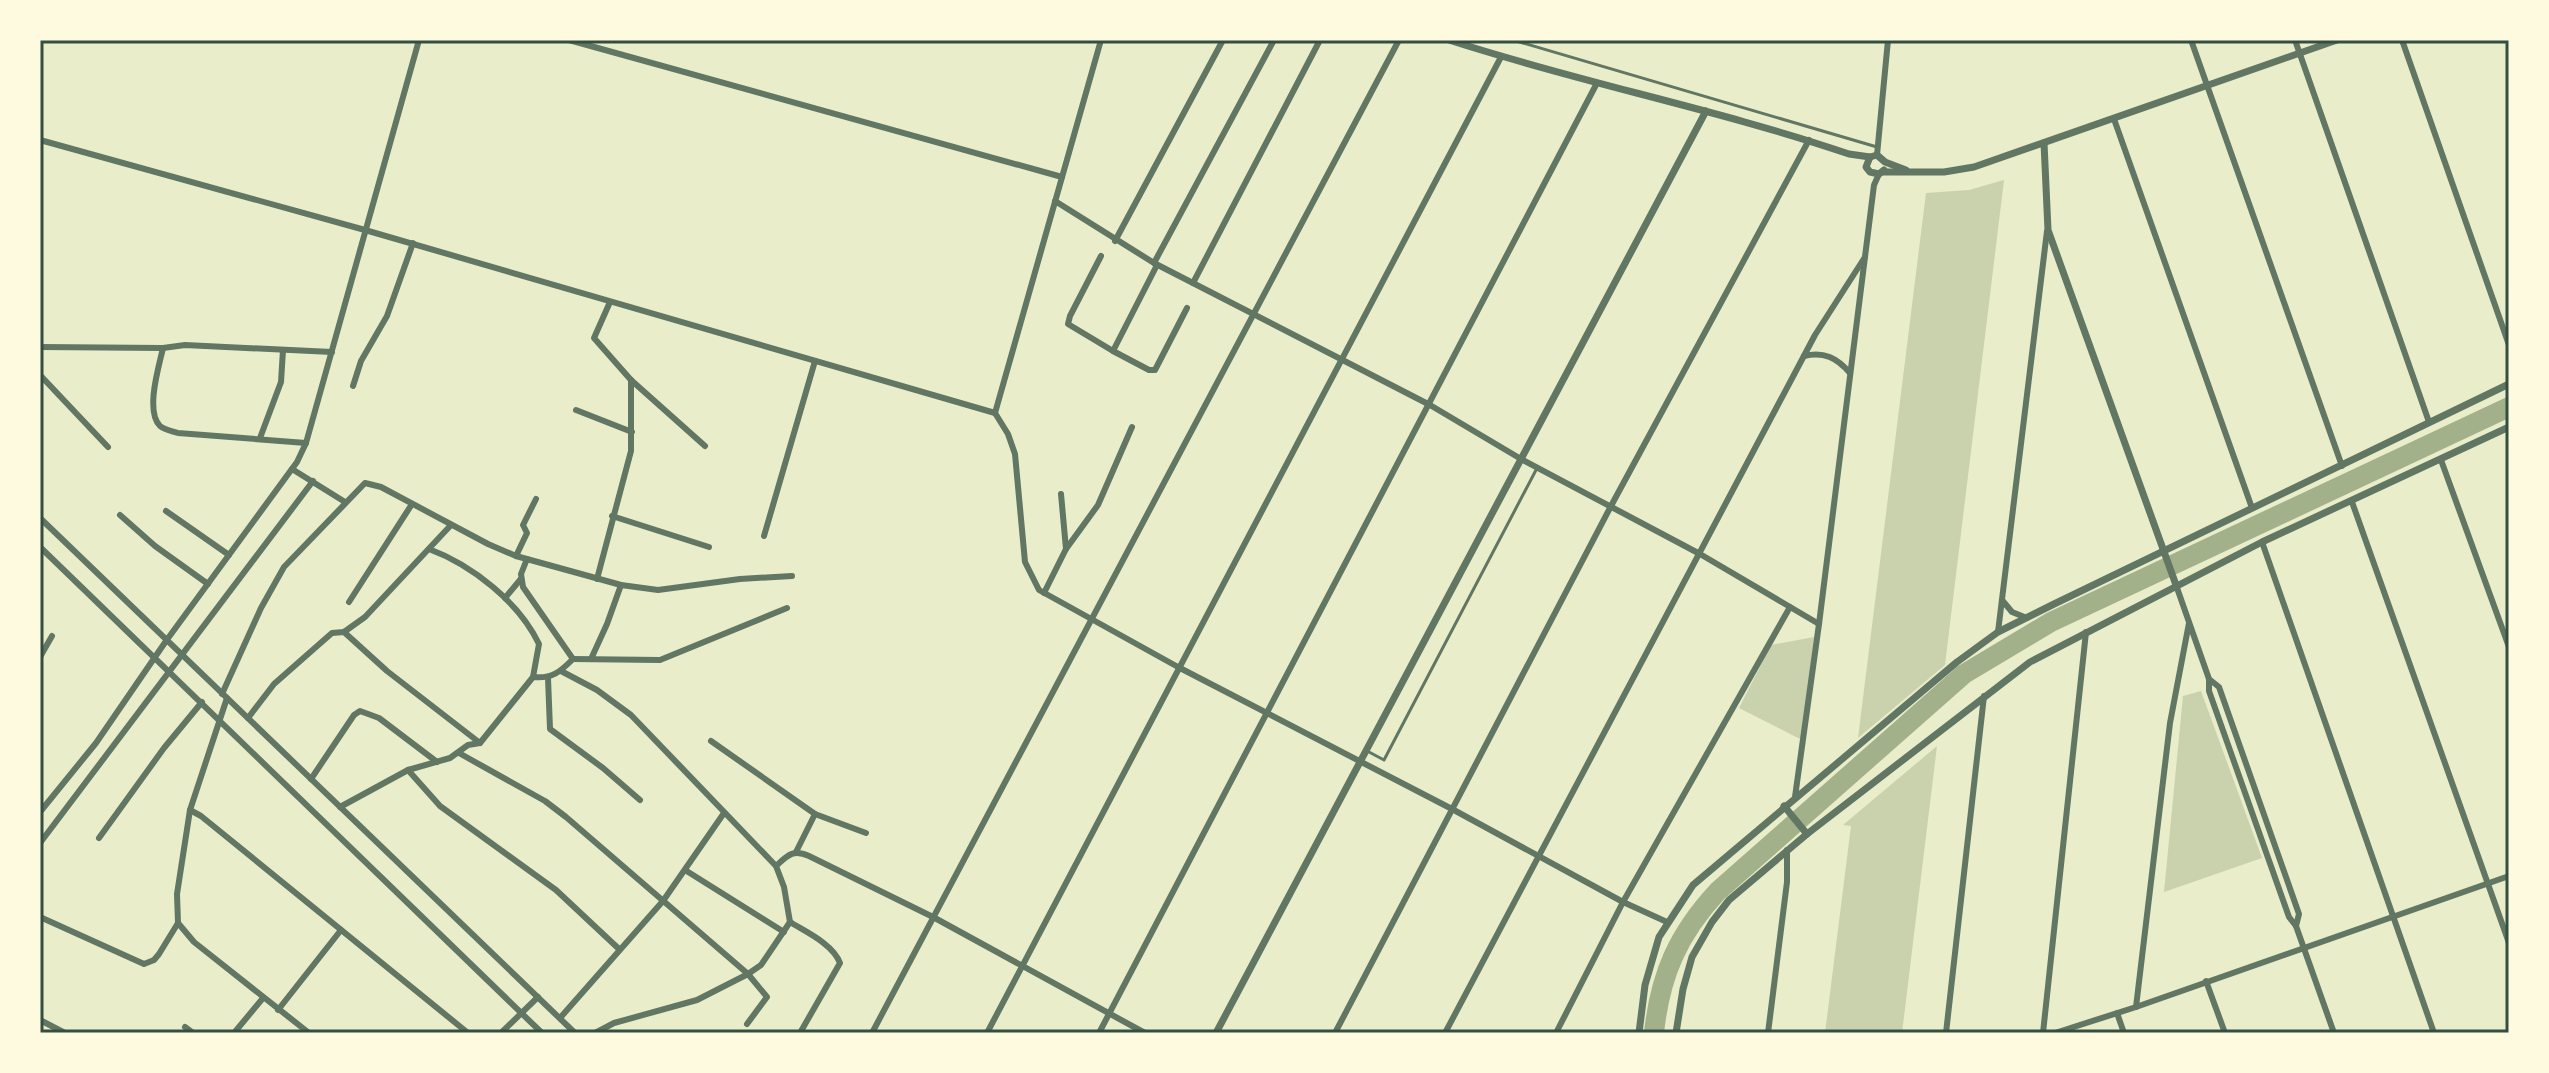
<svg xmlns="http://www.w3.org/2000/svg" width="2549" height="1073" font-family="Arial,sans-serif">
<rect width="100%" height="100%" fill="#e9edc9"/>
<g fill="#cad2ad">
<path d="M2004 180 1945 665 1858 738 1926 193 1969 190Z"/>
<path d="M1814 637 1802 740 1739 708 1771 645Z"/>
<path d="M2201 691 2262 858 2164 892 2183 696Z"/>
<path d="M1937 746 1902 1033H1825L1851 826 1843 825Z"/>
</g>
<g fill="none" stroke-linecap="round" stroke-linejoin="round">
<path stroke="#a3b18a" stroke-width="20" d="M1654 1033C1660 975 1678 934 1718 891L1964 674 2051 622 2509 407"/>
<g stroke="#617663" stroke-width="3">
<path d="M1513 40 1877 147"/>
<path d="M1369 752 1384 760 1536 470"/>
</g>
<g stroke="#617663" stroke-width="6">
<path d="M569 40 1062 177"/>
<path d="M2191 40 2342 466"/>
<path d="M2295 40 2429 422"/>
<path d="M2402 40 2509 345"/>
<path d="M2508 40 2509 42"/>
<path d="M2114 119 2252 508"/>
<path d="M40 140 365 230 995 413"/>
<path d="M1877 155 1888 40"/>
<path d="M1055 201 1154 263 1430 405 1521 459 1700 554 1819 624"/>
<path d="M1115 241 1223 40"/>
<path d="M1101 256 1070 316 1068 324 1113 351 1157 265"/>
<path d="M1154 263 1274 40"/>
<path d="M1193 283 1320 40"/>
<path d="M610 302 594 338 631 380 705 446"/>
<path d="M40 347 163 348 185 345 332 352"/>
<path d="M163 348C159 366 145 411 160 426 165 430 172 431 178 433L306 443"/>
<path d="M1113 351 1149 370H1155L1187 308"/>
<path d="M1804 356C1824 351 1837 358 1850 373"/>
<path d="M40 375 108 447"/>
<path d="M353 386 361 361 387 316 413 243"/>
<path d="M576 410 632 432"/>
<path d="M995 413 1008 434 1015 454 1025 562 1039 590 1178 667 1452 809 1623 902 1667 922"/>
<path d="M995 413 1101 40"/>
<path d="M260 438 281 382 283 350"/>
<path d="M2441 460 2509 647"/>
<path d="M292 469 345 502"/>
<path d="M2352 502 2509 943"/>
<path d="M166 511 229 555"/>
<path d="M120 515 155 546 208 584"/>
<path d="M612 516 709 547"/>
<path d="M40 518 575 1033"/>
<path d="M764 536 815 361"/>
<path d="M2262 542 2434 1033"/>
<path d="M40 547 542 1033"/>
<path d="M429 549C472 565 519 602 539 644L533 677"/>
<path d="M1066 549 1098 505 1132 427"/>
<path d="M516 556 527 533 523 525 536 499"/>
<path d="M527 559 521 574 523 587 573 659"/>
<path d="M597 579 631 451V380"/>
<path d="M2176 585 2209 679V691L2289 917 2296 926 2334 1033"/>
<path d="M1044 593 1066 549 1061 494"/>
<path d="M505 598 520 580"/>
<path d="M2002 600 2012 612 2027 618"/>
<path d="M349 602 412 504"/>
<path d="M344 632 387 671 480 743"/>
<path d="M1998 632 2047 231"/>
<path d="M40 657 52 636"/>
<path d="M573 659 660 660 787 608"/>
<path d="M591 659 607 624 621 585"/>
<path d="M561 671 597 690 631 715 776 866 784 887 790 922"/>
<path d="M548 678 550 729 603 768 640 800"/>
<path d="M2209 679 2219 687 2299 914 2296 926"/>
<path d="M222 694 261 608 284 567 365 483 381 487 488 544 516 556 621 585 658 590 740 579 792 576"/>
<path d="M248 718 274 684 316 647 332 633 344 632 365 617 451 525"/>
<path d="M711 741 815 814 796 852"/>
<path d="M459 753 545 801 566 817 748 974 767 997 747 1024"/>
<path d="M408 770 440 806 556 890 619 949"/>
<path d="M311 779 354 715 360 711 379 718 437 762"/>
<path d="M1795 797 1819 624 1874 185 1879 174"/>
<path d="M340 807 408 770 450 758 468 745 480 743 533 677C552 679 560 672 573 659"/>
<path d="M190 810 201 816 468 1033"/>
<path d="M40 812 96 743 166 641 297 462 306 443 419 40"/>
<path d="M815 814 866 833"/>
<path d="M99 838 164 748 202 702"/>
<path d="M40 843 313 481"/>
<path d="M776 866C788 855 793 849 809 856L933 917 1145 1033"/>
<path d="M685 870 784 932"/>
<path d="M40 917 144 964 154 960 159 954 178 923 177 894 190 810 227 698"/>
<path d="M790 922C806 932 833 944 840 963L800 1033"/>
<path d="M178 923 194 942 309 1033"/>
<path d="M2206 981 2225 1033"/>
<path d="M2136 1007 2170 723 2189 623"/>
<path d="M278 1010 341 930"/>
<path d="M2117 1013 2124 1033"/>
<path d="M560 1018 663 901 724 813"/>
<path d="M40 1020 65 1033"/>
<path d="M185 1027 193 1033"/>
<path d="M234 1033 263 998"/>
<path d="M501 1033 538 997"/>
<path d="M595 1033 614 1023 697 1000 748 974 761 965 790 922"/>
<path d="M872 1033 1399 40"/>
<path d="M987 1033 1501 57"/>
<path d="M1099 1033 1597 83"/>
<path d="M1335 1033 1611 506 1809 140"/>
<path d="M1445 1033 1815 335 1865 257"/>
<path d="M1556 1033 1623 902 1790 607"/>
<path d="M1768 1033 1787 882V850"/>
<path d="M1946 1033 1984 696"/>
<path d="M2043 1033 2086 632"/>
<path d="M2055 1033 2136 1007 2509 876"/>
</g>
<g stroke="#617663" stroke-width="7">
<path d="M1449 40C1581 83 1717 109 1849 154L1870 157 1877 155 1885 162 1906 170"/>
<path d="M2044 143 2048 230 2176 585"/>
<path d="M1870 157 1866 167 1870 172 1879 174 1884 170"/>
<path d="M1883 172H1944L1974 167 2337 40"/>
<path d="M1784 806 1807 834"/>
<path d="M1216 1033 1706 111"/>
<path d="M1639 1033 1645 985 1659 937 1693 885 1957 662 1998 632 2052 605 2509 384"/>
<path d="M1676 1033 1683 989 1692 957 1712 922 1729 900 1807 834 2030 662 2262 542 2509 427"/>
</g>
</g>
<rect width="2549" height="1073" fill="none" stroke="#fefae0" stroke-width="84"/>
<rect x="42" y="42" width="2465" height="989" fill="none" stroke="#344e41" stroke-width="3"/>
</svg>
